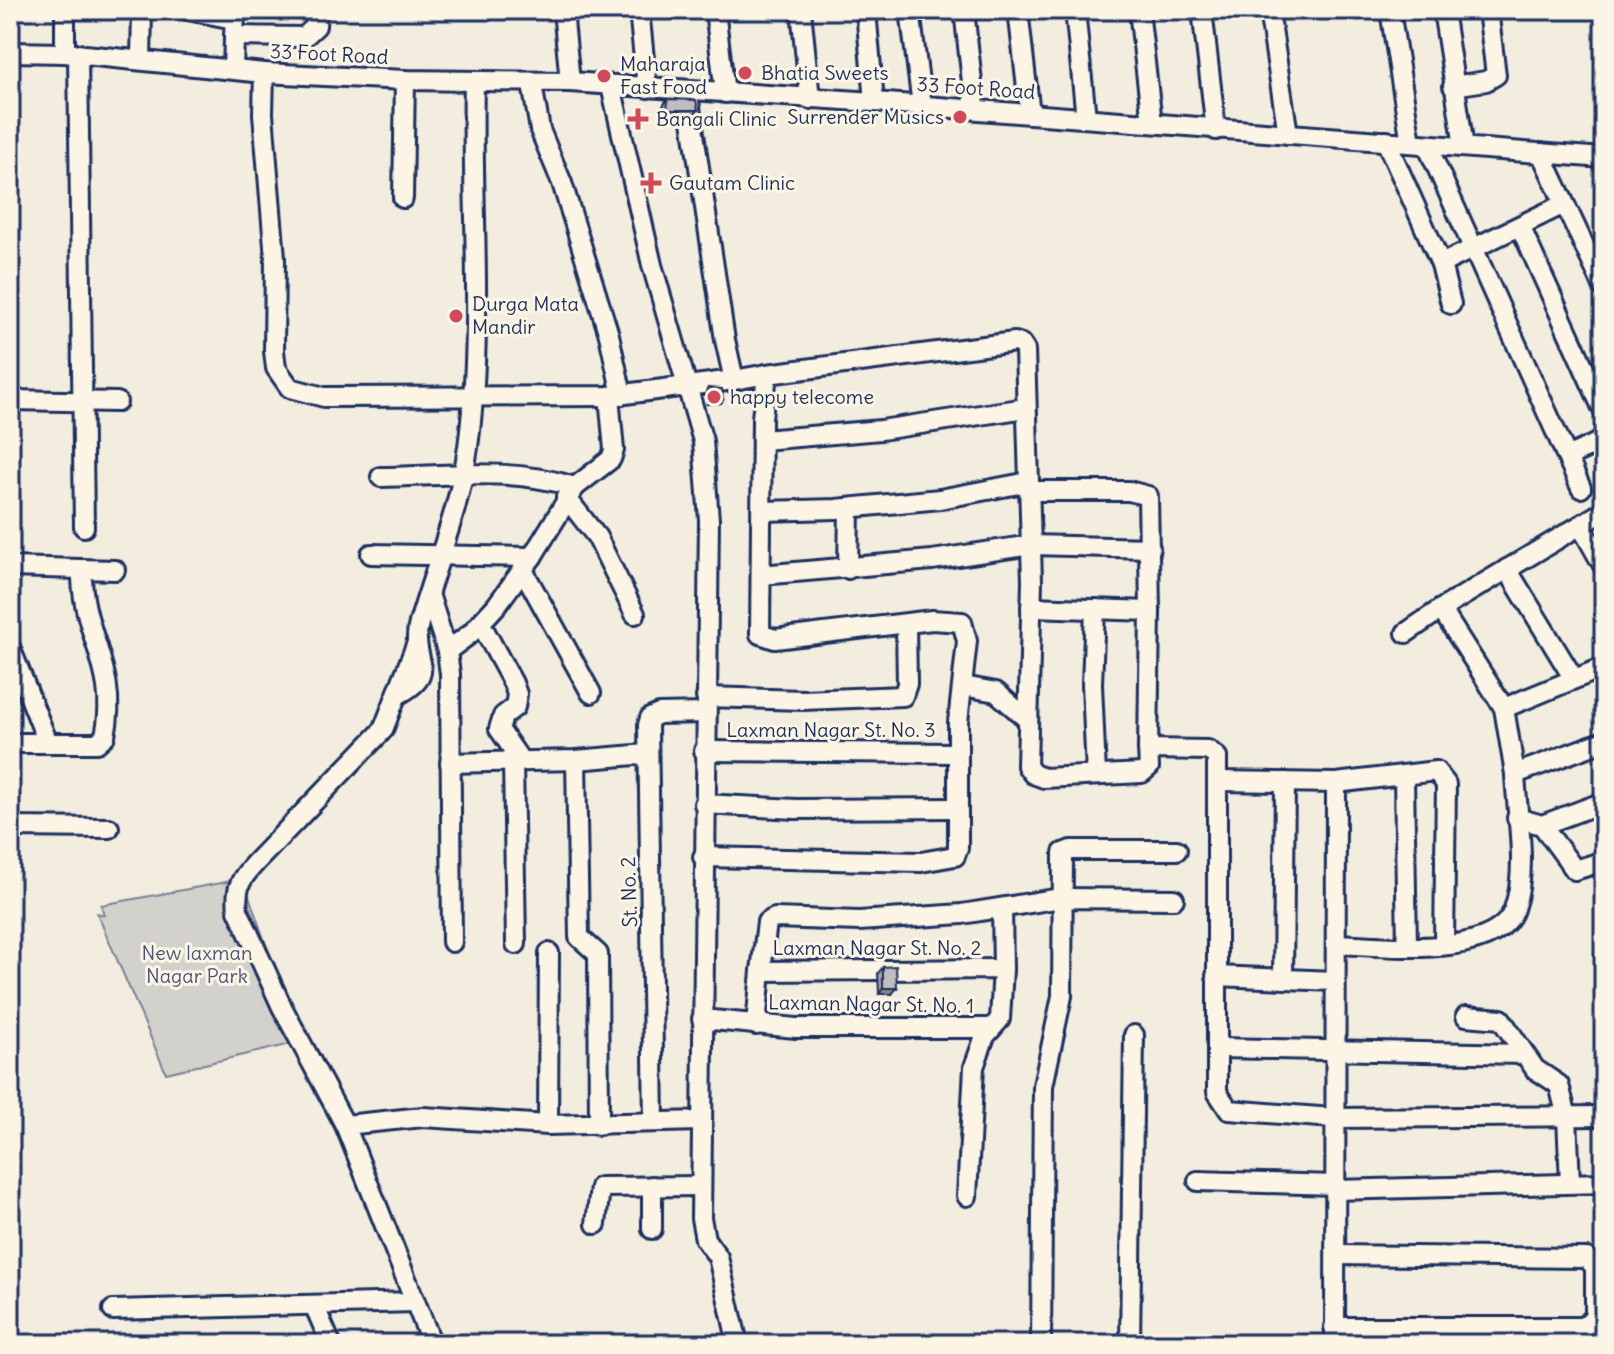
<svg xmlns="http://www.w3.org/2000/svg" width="1614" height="1354" font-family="Delius,sans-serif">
<rect width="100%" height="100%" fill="#f3ede0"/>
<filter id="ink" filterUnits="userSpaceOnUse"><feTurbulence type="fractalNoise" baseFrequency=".0125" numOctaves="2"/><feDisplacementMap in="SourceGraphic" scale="16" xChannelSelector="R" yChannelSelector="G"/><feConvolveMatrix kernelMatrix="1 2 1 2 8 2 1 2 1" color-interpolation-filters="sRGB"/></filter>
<g filter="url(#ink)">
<path fill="#d3d1cc" stroke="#778095" stroke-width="2" d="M243 879 300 1042 166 1073 97 913 104 915 101 905Z"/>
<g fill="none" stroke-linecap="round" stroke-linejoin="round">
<g stroke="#1b2f5e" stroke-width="24">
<g id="minor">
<path d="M188 10 234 19"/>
<path d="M563 10 570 82"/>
<path d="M639 10 647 88"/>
<path d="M715 10 725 93"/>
<path d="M801 10 810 99"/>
<path d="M866 10 874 102"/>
<path d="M910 10 922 106"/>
<path d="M964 10 975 109"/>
<path d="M1018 10 1030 114"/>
<path d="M1075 10 1086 118"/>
<path d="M1139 10 1152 123"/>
<path d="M1202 10 1216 130"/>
<path d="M1269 10 1288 134"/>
<path d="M1390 10 1411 143"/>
<path d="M1443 10 1464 147"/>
<path d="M234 36 304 37 316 26 317 10"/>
<path d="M10 52 65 53 264 73 405 80 570 82 874 102 1604 158"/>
<path d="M65 53V10"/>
<path d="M78 54 84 527"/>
<path d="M141 60 142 10"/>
<path d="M233 69 235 10"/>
<path d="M264 73 263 114 275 258 274 351 276 368 290 388 324 397 609 396 734 380 725 340 688 94"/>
<path d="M532 84 540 130 562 183 609 335 622 395"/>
<path d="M611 86 652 265 703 441 709 520 701 1218 705 1239 718 1257 738 1344"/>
<path d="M1453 86 1486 81 1496 75 1488 10"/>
<path d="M1386 141 1441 264 1451 304"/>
<path d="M1427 145 1581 488"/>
<path d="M1541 153 1604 288"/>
<path d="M403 198 405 80"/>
<path d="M1520 226 1604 412"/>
<path d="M1441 264 1564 204"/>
<path d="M767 374 1015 342 1021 344 1025 350 1032 581 1027 766 1033 774 1044 778 1142 773 1149 767 1148 749 1208 750 1217 757V1092L1229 1110 1333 1118 1604 1116"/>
<path d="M10 400 117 402"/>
<path d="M762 440 881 430 1026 408"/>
<path d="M1567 457 1604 440"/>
<path d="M381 477C445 476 512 467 575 487"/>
<path d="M1030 491H1129L1148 496 1150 611"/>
<path d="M566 497 597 537 635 614"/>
<path d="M763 511 836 509 940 499 1029 482"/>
<path d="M1581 526 1604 567"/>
<path d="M371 554 532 557"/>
<path d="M10 567 115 570"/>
<path d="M848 569 849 508"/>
<path d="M1507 569 1574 679"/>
<path d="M523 570 591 693"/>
<path d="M761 575 932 560 1031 545 1150 548"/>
<path d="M430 597 447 651 450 674 452 942"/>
<path d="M1031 607 1150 611 1148 749"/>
<path d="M1095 609 1092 684 1096 775"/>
<path d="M1441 609 1504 708 1515 774"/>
<path d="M481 624 513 683 517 694 515 707 503 716 499 729 521 761"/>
<path d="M1406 633 1441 609 1604 511"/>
<path d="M10 647 48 743"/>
<path d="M447 651 470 634 496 606 532 557 575 487 611 459 614 450 609 396"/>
<path d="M963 686 996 692 1028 720"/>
<path d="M399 694C441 672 409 659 419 623 436 565 460 507 468 447 484 327 471 203 474 82"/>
<path d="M706 697 803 700 903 696 907 684 906 624"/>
<path d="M1504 708 1604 667"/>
<path d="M10 743H97L105 736C120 668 80 633 82 569"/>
<path d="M704 751 957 753"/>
<path d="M576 760 579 937 598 954 599 1125"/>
<path d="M513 761 516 944"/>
<path d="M450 763 576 760 647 754"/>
<path d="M1404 778 1407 946"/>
<path d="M1219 781 1336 783 1436 771 1446 784 1444 945"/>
<path d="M704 804 796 809 957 808"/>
<path d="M1517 818 1542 825 1604 802"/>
<path d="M1542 825 1575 870 1604 861"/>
<path d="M10 827 109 828"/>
<path d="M703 857 921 862 955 856 958 848V722L967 641 962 622 932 620 775 639 760 634 762 418 767 374 734 380"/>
<path d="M1002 908 1003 969"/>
<path d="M1337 944C1380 945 1496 961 1514 909 1528 869 1517 816 1515 774L1604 741"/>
<path d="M761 971 767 922 775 918 859 921 962 914 1061 898 1174 899"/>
<path d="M1216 976 1335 981"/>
<path d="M1283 978 1285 782"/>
<path d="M1466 1016 1501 1019 1535 1069 1559 1085 1567 1117 1570 1183"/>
<path d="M702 1019 796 1028H992"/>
<path d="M756 1025 761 971 1003 969 1000 1019 985 1036 974 1067 967 1196"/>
<path d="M1217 1048 1523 1054"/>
<path d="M654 1122 648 725 650 718 659 714 706 713"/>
<path d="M345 1125 282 1007 238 910C235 887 241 878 256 862L383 730 416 645"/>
<path d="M548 1125 549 953"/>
<path d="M1198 1181 1335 1185"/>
<path d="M652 1186V1229"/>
<path d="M1335 1190 1604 1183"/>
<path d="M596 1224 600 1187 701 1186"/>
<path d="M314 1305 331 1344"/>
<path d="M113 1310 415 1302"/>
<path d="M1334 1327H1583L1595 1317V1267L1587 1258 1336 1255"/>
<path d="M432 1344 345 1125 423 1117 548 1125 701 1121"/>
<path d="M1041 1344 1043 1086 1062 996 1063 853 1071 850H1177"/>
<path d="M1130 1344 1134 1035"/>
<path d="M1335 1344 1336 783"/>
</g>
</g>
<use href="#minor" stroke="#fcf5e5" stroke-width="18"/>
</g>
<g fill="#a3a3a5" stroke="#1b2f5e" stroke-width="2">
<path d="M667 99 698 110 694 116H664L663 106Z"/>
<path d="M708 388 723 400 721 403 707 404 706 391Z"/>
<path d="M883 967 892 994H879L878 973Z"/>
</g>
<g fill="#858586" stroke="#1b2f5e" stroke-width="2">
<path d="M668 110H698L694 116H664Z"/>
<path d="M723 400 721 403 707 404 709 401Z"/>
<path d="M883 988H897L892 994H879Z"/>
</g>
<g fill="#bebec0" stroke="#1b2f5e" stroke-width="2">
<path d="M667 99 696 100 698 110H668Z"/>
<path d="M708 388 722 389 723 400 709 401Z"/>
<path d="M896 966 897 988H883V967Z"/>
</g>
</g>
<g fill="#d1495b" stroke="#fcf5e5" stroke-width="3">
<circle cx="745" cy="73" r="8"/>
<circle cx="604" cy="76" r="8"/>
<circle cx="960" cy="117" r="8"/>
<path d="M634 107h8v8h8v8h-8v8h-8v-8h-8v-8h8z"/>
<path d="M647 171h8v8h8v8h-8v8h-8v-8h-8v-8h8z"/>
<circle cx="456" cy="316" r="8"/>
<circle cx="714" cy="397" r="8"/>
</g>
<g text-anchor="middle" stroke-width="6" stroke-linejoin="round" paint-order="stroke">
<g font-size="20" fill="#1b2f5e" stroke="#fcf5e5">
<text transform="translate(329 54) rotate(3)" y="7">33 Foot Road</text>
<text transform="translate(976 88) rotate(4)" y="7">33 Foot Road</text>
<text x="831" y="737">Laxman Nagar St. No. 3</text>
<text transform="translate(629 892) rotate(-92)" y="7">St. No. 2</text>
<text x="877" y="955">Laxman Nagar St. No. 2</text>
<text transform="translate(871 1004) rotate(1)" y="7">Laxman Nagar St. No. 1</text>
</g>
<g font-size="20" fill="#1b2f5e" stroke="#fcf5e5" text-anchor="start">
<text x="620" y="71">Maharaja<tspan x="620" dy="23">Fast Food</tspan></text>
<text x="761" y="80">Bhatia Sweets</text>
<text x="944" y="124" text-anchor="end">Surrender Musics</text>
<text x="656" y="126">Bangali Clinic</text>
<text x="669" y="190">Gautam Clinic</text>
<text x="472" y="311">Durga Mata<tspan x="472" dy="23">Mandir</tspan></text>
<text x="730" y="404">happy telecome</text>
</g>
<g font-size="20" fill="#49587a" stroke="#fcf5e5">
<text x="197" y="960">New laxman<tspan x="197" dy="23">Nagar Park</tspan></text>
</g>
</g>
<rect width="1614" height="1354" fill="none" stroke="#fcf5e5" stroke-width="40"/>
<rect x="20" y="20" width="1574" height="1314" fill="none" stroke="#1b2f5e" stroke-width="3" filter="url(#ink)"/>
</svg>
